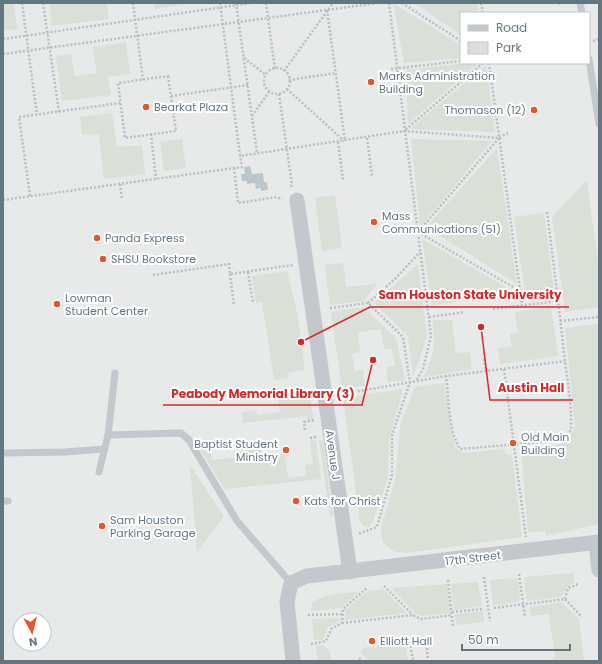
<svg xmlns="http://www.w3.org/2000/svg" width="602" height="664" font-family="Poppins,sans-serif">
<rect width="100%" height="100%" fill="#fafaf8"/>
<path fill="#e8e9e9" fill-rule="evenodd" d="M3 3H599V661H3ZM461 13H589V63H461ZM20 620H44V644H20Z"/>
<g fill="#dadfd7">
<path d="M3 3H14L17 29 3 31Z"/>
<path d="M49 3H107L109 19 52 26Z"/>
<path d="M154 3H193L155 9Z"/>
<path d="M393 3 461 45V58L404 63Z"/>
<path d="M414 3H477L478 13H461V35Z"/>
<path d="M126 42 130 74 108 77 111 95 62 101 56 56 71 54 75 76 97 73 93 47Z"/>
<path d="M467 63H478L408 124 406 70Z"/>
<path d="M486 65 495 132 410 129Z"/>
<path d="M112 113 117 147 142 145 145 174 104 179 99 134 82 135 80 117Z"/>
<path d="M182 139 186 168 164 171 160 142Z"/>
<path d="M411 139 492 141 420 227Z"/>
<path d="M497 148 517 284 426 227Z"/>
<path d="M587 180 599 267 598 307 565 312 552 217Z"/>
<path d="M335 195 342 248 322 251 315 198Z"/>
<path d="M544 213 555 296 526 300 514 217Z"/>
<path d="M422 239 515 292 432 306Z"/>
<path d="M343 263 346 287 377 284 364 301 330 305 325 265Z"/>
<path d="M418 264 427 337 413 377 408 336 374 303Z"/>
<path d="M287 271 297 312 305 370 288 373 289 378 274 380 262 302 256 303 252 276Z"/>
<path d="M363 307 396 338 405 381 388 382 386 367 395 366 392 349H384L381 329 358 332 360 352 352 354 355 371 363 370 365 386 342 388 331 312Z"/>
<path d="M551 307 558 356 500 364 498 348 512 346 510 334 518 333 515 312Z"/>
<path d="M432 320H452L456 353 470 352 472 369 424 377C434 354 436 345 432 320Z"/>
<path d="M597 324 599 328V524L546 536 545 531 528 532 521 450C533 448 559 447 568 440 571 437 573 431 575 426L565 328Z"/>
<path d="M444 383 455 448 464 453 504 449 505 454 512 455 522 537 406 553 395 552 384 544 381 534 382 523 395 481 400 426 415 387Z"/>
<path d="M402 389V393L389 441 388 478 373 521 369 527C364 527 362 525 360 521L343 398Z"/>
<path d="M309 394 314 419 307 420V416L243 423 242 412 256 410 257 415 280 412 278 398Z"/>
<path d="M316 440 321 479 225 489 200 450 204 447H209L212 460 241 457 240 449 261 447 262 456 285 454 288 478 306 476 305 465 313 464 310 441Z"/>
<path d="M319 440H323L333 516H330Z"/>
<path d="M190 465 224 516 197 552Z"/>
<path d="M573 573 575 583 568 585 563 595 560 597 529 601 526 599 524 577Z"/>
<path d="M518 578 520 601 493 606 490 580Z"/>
<path d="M478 582 482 606 454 610 451 584Z"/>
<path d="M447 584 451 613 422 616 415 613 391 588Z"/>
<path d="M383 589 407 613 345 620V610L368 591Z"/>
<path d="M359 592 340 608 311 611 312 603C325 593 343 593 359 592Z"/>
<path d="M561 602 579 619 584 661H553L552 658 555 657 549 614 531 616 529 607Z"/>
<path d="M483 611 484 622 456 625 455 614Z"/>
<path d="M338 618 340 621 328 627 323 640H314L312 619Z"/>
<path d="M405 643 408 661H370L360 653 364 648Z"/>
<path d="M323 645 330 652 331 661H318L316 646Z"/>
</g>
<path fill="#bbc7cb" d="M250 166 252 174 263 173 264 182H267L268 190 261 191V188L256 189 255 183 247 184V181H242L241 174H245L244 167Z"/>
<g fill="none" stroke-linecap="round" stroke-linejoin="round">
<g stroke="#bbbfc2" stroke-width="2.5" stroke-dasharray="2 2" stroke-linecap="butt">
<path d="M22 3 37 115"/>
<path d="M43 3 59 112"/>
<path d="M133 3 143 80"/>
<path d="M220 3 240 156 404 131"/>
<path d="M236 3 257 153"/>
<path d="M266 3 275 69"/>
<path d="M389 3 431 336 423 369 416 381"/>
<path d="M402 3 461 41"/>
<path d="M481 3 483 13"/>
<path d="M558 4 560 3"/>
<path d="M327 10 345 141"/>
<path d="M3 39 251 3"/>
<path d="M593 41 599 39"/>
<path d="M3 54 378 3"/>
<path d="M244 58 266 75"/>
<path d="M483 63 404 131 499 138 508 133"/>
<path d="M489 63 520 290"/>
<circle cx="277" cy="81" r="13"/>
<path d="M391 69 461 61"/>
<path d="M284 71 333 3"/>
<path d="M168 76 176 131 125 138 118 83Z"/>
<path d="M289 80 336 73"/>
<path d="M287 89 344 141"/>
<path d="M279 94 292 185 290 188"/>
<path d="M171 96 248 85"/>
<path d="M252 116 269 92"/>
<path d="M151 134 156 179"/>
<path d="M367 138 372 176"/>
<path d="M499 138 418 232 520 291 522 305"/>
<path d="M338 142 343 180"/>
<path d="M234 168 238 203 277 197 282 200"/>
<path d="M120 184 122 199"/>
<path d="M30 196 19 117 120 103"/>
<path d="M3 200 242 167 240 156"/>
<path d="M547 212C553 259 559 306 564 353 567 378 572 404 571 430L565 437 543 442 460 449C448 429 449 399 446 376L565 361"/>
<path d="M248 272 253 303"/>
<path d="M230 274 234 306"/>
<path d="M153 275 229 264 230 274 293 265"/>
<path d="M368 303 395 279 420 252"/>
<path d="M330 308 368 303 403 337 410 382 392 435V475L377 527 358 534"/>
<path d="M493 309 558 301"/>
<path d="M429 317 465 312"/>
<path d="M560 321 599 317"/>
<path d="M484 359 486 371"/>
<path d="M504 369 526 537"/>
<path d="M342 394 446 376"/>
<path d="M305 430 304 422 315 420"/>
<path d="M310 438 316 437"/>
<path d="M519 574 525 617"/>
<path d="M484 577 490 621"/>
<path d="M448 580 453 626"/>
<path d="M384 586 413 615"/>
<path d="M565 599 568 588 578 584"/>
<path d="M494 608 565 599 582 617"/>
<path d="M452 612 482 609"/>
<path d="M308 615 343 614"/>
<path d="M342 623 413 615 421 619 452 615"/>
<path d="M410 642 413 661"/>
<path d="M311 644 326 641 331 629 342 623 343 609 368 587"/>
<path d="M427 648 428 661"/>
<path d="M359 658 363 661"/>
</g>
<g stroke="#c3c8cc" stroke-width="7">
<path d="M580 3 582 13"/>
<path d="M589 59 599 124"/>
<path d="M108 435 181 433 189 440 237 521 291 583"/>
<path d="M3 453 65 452 104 449"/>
<path d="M99 472 108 435 115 373"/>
<path d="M3 501H8"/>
</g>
<g stroke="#c3c8cc" stroke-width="15">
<path d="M297 200 350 572"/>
<path d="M596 543 599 570"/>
<path d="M293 661 287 602 291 583 307 576 599 542"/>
</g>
</g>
<g fill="#e4572e" stroke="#fff" stroke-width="1.5">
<circle cx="371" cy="82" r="4"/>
<circle cx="146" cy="107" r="4"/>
<circle cx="534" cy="110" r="4"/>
<circle cx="374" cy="222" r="4"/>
<circle cx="97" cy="238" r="4"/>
<circle cx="103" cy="259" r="4"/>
<circle cx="57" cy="304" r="4"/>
<circle cx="513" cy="443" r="4"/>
<circle cx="286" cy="450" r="4"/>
<circle cx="296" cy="501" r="4"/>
<circle cx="102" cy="526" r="4"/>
<circle cx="372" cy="641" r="4"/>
</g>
<g text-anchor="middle" stroke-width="4" stroke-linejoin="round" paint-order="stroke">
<g font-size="11" fill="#657683" stroke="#fff" text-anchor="start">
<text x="379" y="80">Marks Administration<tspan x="379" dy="13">Building</tspan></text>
<text x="154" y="111">Bearkat Plaza</text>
<text x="526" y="114" text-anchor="end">Thomason (12)</text>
<text x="382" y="220">Mass<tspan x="382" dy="13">Communications (51)</tspan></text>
<text x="105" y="242">Panda Express</text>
<text x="111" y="263">SHSU Bookstore</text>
<text x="65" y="302">Lowman<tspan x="65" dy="13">Student Center</tspan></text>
<text x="521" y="441">Old Main<tspan x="521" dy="13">Building</tspan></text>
<text x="278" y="448" text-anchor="end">Baptist Student<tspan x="278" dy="13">Ministry</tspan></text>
<text x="304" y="505">Kats for Christ</text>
<text x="110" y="524">Sam Houston<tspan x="110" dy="13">Parking Garage</tspan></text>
<text x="380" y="645">Elliott Hall</text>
</g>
<g font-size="11" fill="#657683" stroke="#fff">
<text transform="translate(333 455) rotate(82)" y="4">Avenue J</text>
<text transform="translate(473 558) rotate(-7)" y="4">17th Street</text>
</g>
</g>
<path fill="none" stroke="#d62828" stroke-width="1.5" d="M301 342L370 307H569M481 327L490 400H573M373 360L362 405H163"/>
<g fill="#d62828" stroke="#fff" stroke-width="1.5">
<circle cx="301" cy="342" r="4"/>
<circle cx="481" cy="327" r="4"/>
<circle cx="373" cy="360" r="4"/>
</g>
<g font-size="12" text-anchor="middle" font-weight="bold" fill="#d62828" stroke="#fff" stroke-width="4" stroke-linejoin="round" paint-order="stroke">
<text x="470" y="299">Sam Houston State University</text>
<text x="531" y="392">Austin Hall</text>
<text x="263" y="398">Peabody Memorial Library (3)</text>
</g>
<rect width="602" height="664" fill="none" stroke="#657683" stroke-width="8"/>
<rect x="460" y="12" width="130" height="52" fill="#ffffff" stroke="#c1c8cd"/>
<rect x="468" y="25" width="20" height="6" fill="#c3c8cc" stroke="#c1c8cd"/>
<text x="496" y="32" font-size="12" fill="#657683">Road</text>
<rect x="468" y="42" width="20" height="12" fill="#dadfd7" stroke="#c1c8cd"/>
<text x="496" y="52" font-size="12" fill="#657683">Park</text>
<g transform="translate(32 632) rotate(173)"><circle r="19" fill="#ffffff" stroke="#c1c8cd"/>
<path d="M0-3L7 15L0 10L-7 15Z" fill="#e4572e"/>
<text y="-6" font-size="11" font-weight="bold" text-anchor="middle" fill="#657683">N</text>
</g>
<path d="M462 644v6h108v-6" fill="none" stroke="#657683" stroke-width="2"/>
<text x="468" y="644" font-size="12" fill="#657683" stroke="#ffffff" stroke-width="3" paint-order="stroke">50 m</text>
</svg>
